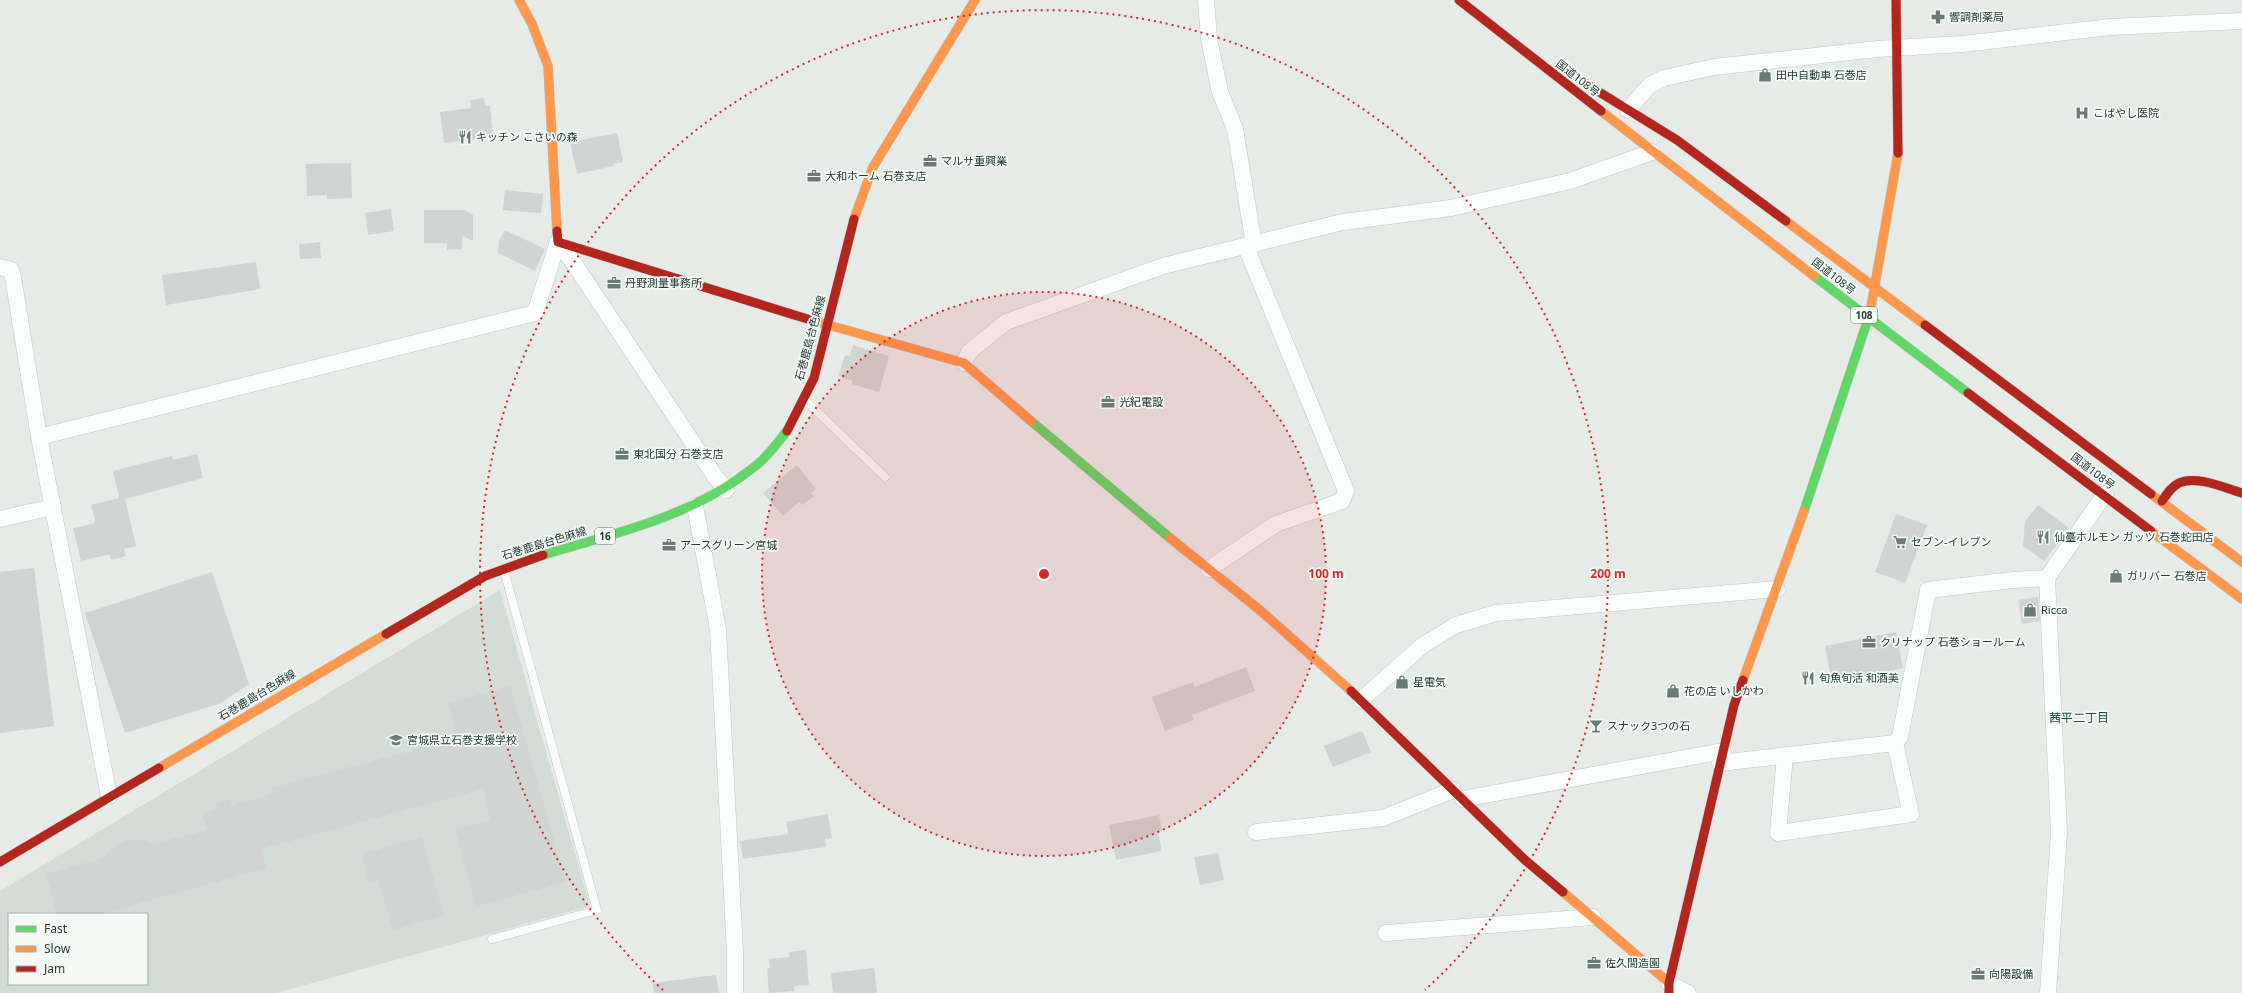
<svg xmlns="http://www.w3.org/2000/svg" width="2242" height="993" font-family="'Noto Sans','Noto Sans JP',sans-serif">
<rect width="100%" height="100%" fill="#e6ebe8"/>
<path fill="#d4dcd8" fill-rule="evenodd" d="M500 590 590 906 276 993H0V891ZM9 914H147V984H9Z"/>
<g fill="#d0d4d2">
<path d="M484 98 485 106H490L493 137 444 143 440 112 471 108 470 100Z"/>
<path d="M617 133 623 162 613 164V166L577 174 570 142Z"/>
<path d="M351 163 352 198 327 199V195L307 196 306 164Z"/>
<path d="M505 190 543 194 541 213 503 210Z"/>
<path d="M391 209 394 231 368 235 365 213Z"/>
<path d="M424 210H464L473 215V241L462 236V249L447 250V243H424Z"/>
<path d="M505 230 545 249 535 271 498 253 499 241Z"/>
<path d="M320 242 321 258 300 259 299 244Z"/>
<path d="M256 262 260 289 166 305 162 275Z"/>
<path d="M853 345 889 356 879 392 852 384 853 381 838 376 845 355 850 356Z"/>
<path d="M197 454 203 478 125 499 136 546 124 549 126 556 111 560 110 554 81 561 73 528 93 524 95 521 91 505 119 498 113 471 172 456 173 460Z"/>
<path d="M797 465 816 489 811 493 814 496 802 505 799 502 783 516 763 493Z"/>
<path d="M2038 505 2069 528 2044 561 2023 546 2025 521Z"/>
<path d="M1896 514 1927 525 1905 583 1875 572Z"/>
<path d="M34 568 54 726 0 733V572Z"/>
<path d="M212 572 249 684 221 703 125 733 85 613Z"/>
<path d="M2038 597 2040 621 2022 624 2018 600Z"/>
<path d="M1896 632 1903 668 1832 682 1825 646Z"/>
<path d="M1246 667 1255 691 1192 715 1194 720 1165 731 1152 697 1193 682 1195 687Z"/>
<path d="M510 686 566 882 476 906 455 829 490 820 483 789 261 849 266 868 101 914H57L46 874 104 858 111 849 126 840H142L154 844 207 830 202 814 217 809 215 803 230 799 232 805 272 794 271 788 422 748 421 744 457 735 448 703Z"/>
<path d="M1362 731 1371 752 1333 767 1324 746Z"/>
<path d="M828 814 832 838 825 839 826 847 743 859 740 841 788 834 786 822Z"/>
<path d="M1159 815 1162 831 1158 832 1162 851 1116 860 1109 825Z"/>
<path d="M422 837 444 916 393 930 378 879 369 882 362 854Z"/>
<path d="M1218 853 1224 880 1200 885 1194 857Z"/>
<path d="M806 950 809 985 794 986V991L769 993 767 969 770 968 769 959 790 957 789 952Z"/>
<path d="M874 968 877 993H833L831 973Z"/>
<path d="M716 975 719 993H654L653 983Z"/>
</g>
<g fill="none" stroke-linecap="round" stroke-linejoin="round">
<g stroke="#c3c8c5" stroke-width="9">
<g id="lane">
<path d="M805 400 885 477"/>
<path d="M492 939 597 910 504 570"/>
</g>
</g>
<g stroke="#c3c8c5" stroke-width="17">
<g id="street">
<path d="M1206 0 1209 39 1220 92 1235 129 1254 245"/>
<path d="M1628 110 1650 85 1664 78 1714 67 1877 49 1963 44 2110 27 2242 21"/>
<path d="M558 242 573 262 714 475 726 490"/>
<path d="M0 267 11 270 13 277 39 437 109 796"/>
<path d="M964 363 969 352 1006 322 1163 266 1343 222 1451 208 1570 181 1652 152"/>
<path d="M39 437 535 313 558 242"/>
<path d="M695 506 718 629 735 952V993"/>
<path d="M0 519 53 507"/>
<path d="M1209 569 1276 524 1342 501 1346 491 1246 247"/>
<path d="M1361 700 1423 645 1456 625 1496 613 1777 589"/>
<path d="M1785 756 1778 833 1911 814 1895 743"/>
<path d="M1720 763 1895 743 1900 737 1928 590 2013 580 2047 578"/>
<path d="M1463 799 1723 751"/>
<path d="M1256 832 1383 818 1453 790"/>
<path d="M1386 933 1593 917"/>
<path d="M1669 983 1688 993"/>
<path d="M2048 993 2059 833 2047 578 2105 494"/>
</g>
</g>
<g stroke="#c1c8c5" stroke-width="10">
<g id="fast">
<path d="M1814 276 1968 393"/>
<path d="M1031 421 1170 538"/>
<path d="M1804 511 1870 313"/>
<path d="M543 555C616 533 694 516 754 467 767 458 777 443 787 431"/>
</g>
</g>
<g stroke="#c1c8c5" stroke-width="10">
<g id="slow">
<path d="M519 0 532 24 548 66 557 231"/>
<path d="M1601 111 1814 276"/>
<path d="M854 219 873 167 975 0"/>
<path d="M1786 221 1925 325"/>
<path d="M1870 313 1898 153"/>
<path d="M814 321 964 363 1031 421"/>
<path d="M2151 494 2242 562"/>
<path d="M2151 531 2242 599"/>
<path d="M1170 538 1261 611 1351 691"/>
<path d="M1743 680 1804 511"/>
<path d="M159 768 386 634"/>
<path d="M1563 892 1669 983"/>
</g>
</g>
<g stroke="#c1c8c5" stroke-width="10">
<g id="jam">
<path d="M1459 0 1601 111"/>
<path d="M1896 0 1898 153"/>
<path d="M1583 82 1677 140 1786 221"/>
<path d="M557 231 558 242 814 321"/>
<path d="M1925 325 2151 494"/>
<path d="M1968 393 2151 531"/>
<path d="M787 431 814 378 854 219"/>
<path d="M2162 501C2167 494 2171 487 2179 483 2196 475 2225 488 2242 493"/>
<path d="M386 634 485 576 543 555"/>
<path d="M1351 691 1525 860 1563 892"/>
<path d="M0 862 159 768"/>
<path d="M1669 993V983L1734 705 1743 680"/>
</g>
</g>
<use href="#lane" stroke="#fbfcfc" stroke-width="8"/>
<use href="#street" stroke="#fbfcfc" stroke-width="16"/>
<use href="#fast" stroke="#63d668" stroke-width="9"/>
<use href="#slow" stroke="#ff974d" stroke-width="9"/>
<use href="#jam" stroke="#b3261e" stroke-width="9"/>
</g>
<circle cx="1044" cy="574" r="282" fill="#d62828" fill-opacity=".12"/>
<g fill="none" stroke="#d62828" stroke-width="2" stroke-dasharray="2 4">
<circle cx="1044" cy="574" r="282"/>
<path d="M663 990A564 564 0 1 1 1425 990"/>
</g>
<defs>
<g id="pharmacy-bare" transform="scale(1.08)"><path d="M-2-6h4v4h4v4h-4v4h-4v-4h-4v-4h4Z" fill="#687b74" stroke="#f4f9f6" stroke-width="2.5" paint-order="stroke"/></g>
<g id="shop-bare" transform="scale(1.08)"><path d="M-5-2.5h2.3a2.7 3.5 0 0 1 5.4 0H5L5.5 6h-11ZM-1.5-2.5h3a1.5 2.3 0 0 0-3 0Z" fill="#687b74" stroke="#f4f9f6" stroke-width="2.5" paint-order="stroke"/></g>
<g id="hospital-bare" transform="scale(1.08)"><path d="M-5-5h3v3.5h4V-5h3V5h-3V1.5h-4V5h-3Z" fill="#687b74" stroke="#f4f9f6" stroke-width="2.5" paint-order="stroke"/></g>
<g id="restaurant-bare" transform="scale(1.08)"><path d="M-5-6h1v4h1v-4h1v4h1v-4h1v5L-1.5 .5V6h-2V.5L-5-1ZM5-6V6H3V1.5H1.5Q1.5-4 5-6Z" fill="#687b74" stroke="#f4f9f6" stroke-width="2.5" paint-order="stroke"/></g>
<g id="office-bare" transform="scale(1.08)"><path d="M-6-3h4V-5.5h4V-3h4V5H-6ZM-1-4.5V-3h2v-1.5ZM-6 0V1H6V0Z" fill="#687b74" stroke="#f4f9f6" stroke-width="2.5" paint-order="stroke"/></g>
<g id="supermarket-bare" transform="scale(1.08)"><path d="M-6-5.5h2.5l.6 2H6L4.5 2H-2.5L-4.4-4H-6ZM-1.5 3.2a1.3 1.3 0 1 0 .1 0ZM3 3.2a1.3 1.3 0 1 0 .1 0Z" fill="#687b74" stroke="#f4f9f6" stroke-width="2.5" paint-order="stroke"/></g>
<g id="bar-bare" transform="scale(1.08)"><path d="M-6-5H6L.8 .8V4.5H3.5V6h-7V4.5H-.8V.8Z" fill="#687b74" stroke="#f4f9f6" stroke-width="2.5" paint-order="stroke"/></g>
<g id="school-bare" transform="scale(1.08)"><path d="M0-5L7-2L0 1L-7-2ZM-4 1L0 2.5L4 1V4Q0 6-4 4Z" fill="#687b74" stroke="#f4f9f6" stroke-width="2.5" paint-order="stroke"/></g>
</defs>
<g fill-rule="evenodd">
<use href="#pharmacy-bare" x="1938" y="17"/>
<use href="#shop-bare" x="1765" y="75"/>
<use href="#hospital-bare" x="2082" y="113"/>
<use href="#restaurant-bare" x="465" y="137"/>
<use href="#office-bare" x="930" y="161"/>
<use href="#office-bare" x="814" y="176"/>
<use href="#office-bare" x="614" y="283"/>
<use href="#office-bare" x="1108" y="402"/>
<use href="#office-bare" x="622" y="454"/>
<use href="#restaurant-bare" x="2043" y="537"/>
<use href="#supermarket-bare" x="1900" y="542"/>
<use href="#office-bare" x="669" y="545"/>
<use href="#shop-bare" x="2116" y="576"/>
<use href="#shop-bare" x="2030" y="610"/>
<use href="#office-bare" x="1869" y="642"/>
<use href="#restaurant-bare" x="1808" y="678"/>
<use href="#shop-bare" x="1402" y="682"/>
<use href="#shop-bare" x="1673" y="691"/>
<use href="#bar-bare" x="1596" y="726"/>
<use href="#school-bare" x="396" y="740"/>
<use href="#office-bare" x="1594" y="963"/>
<use href="#office-bare" x="1978" y="974"/>
</g>
<g text-anchor="middle" stroke-width="3.5" stroke-linejoin="round" paint-order="stroke">
<g fill="#f4f9f6" stroke="#62766f" stroke-width="1">
<rect x="1851" y="307" width="26" height="16" rx="3"/>
<rect x="595" y="528" width="20" height="16" rx="3"/>
</g>
<g font-size="10" font-weight="bold" fill="#243e35">
<text x="1864" y="319">108</text>
<text x="605" y="540">16</text>
</g>
<g font-size="11" fill="#243e35" stroke="#f4f9f6" text-anchor="start">
<text x="1949" y="21">響調剤薬局</text>
<text x="1776" y="79">田中自動車 石巻店</text>
<text x="2093" y="117">こばやし医院</text>
<text x="476" y="141">キッチン こさいの森</text>
<text x="941" y="165">マルサ重興業</text>
<text x="825" y="180">大和ホーム 石巻支店</text>
<text x="625" y="287">丹野測量事務所</text>
<text x="1119" y="406">光紀電設</text>
<text x="633" y="458">東北国分 石巻支店</text>
<text x="2054" y="541">仙臺ホルモン ガッツ 石巻蛇田店</text>
<text x="1911" y="546">セブン-イレブン</text>
<text x="680" y="549">アースグリーン宮城</text>
<text x="2127" y="580">ガリバー 石巻店</text>
<text x="2041" y="614">Ricca</text>
<text x="1880" y="646">クリナップ 石巻ショールーム</text>
<text x="1819" y="682">旬魚旬活 和酒美</text>
<text x="1413" y="686">星電気</text>
<text x="1684" y="695">花の店 いしかわ</text>
<text x="1607" y="730">スナック3つの石</text>
<text x="407" y="744">宮城県立石巻支援学校</text>
<text x="1605" y="967">佐久間造園</text>
<text x="1989" y="978">向陽設備</text>
</g>
<g font-size="11" fill="#243e35" stroke="#f4f9f6">
<text transform="translate(1578 78) rotate(38)" y="4">国道108号</text>
<text transform="translate(1834 276) rotate(38)" y="4">国道108号</text>
<text transform="translate(810 338) rotate(-75)" y="4">石巻鹿島台色麻線</text>
<text transform="translate(2093 471) rotate(37)" y="4">国道108号</text>
<text transform="translate(544 543) rotate(-17)" y="4">石巻鹿島台色麻線</text>
<text transform="translate(257 695) rotate(-31)" y="4">石巻鹿島台色麻線</text>
</g>
<g font-size="12" fill="#204f40" stroke="#f4f9f6">
<text x="2079" y="722">茜平二丁目</text>
</g>
</g>
<circle cx="1044" cy="574" r="6" fill="#d62828" stroke="#f4f9f6" stroke-width="2"/>
<g font-size="12" text-anchor="middle" font-weight="bold" fill="#d62828" stroke="#f4f9f6" stroke-width="3.5" stroke-linejoin="round" paint-order="stroke">
<text x="1326" y="578">100 m</text>
<text x="1608" y="578">200 m</text>
</g>
<rect x="8" y="913" width="140" height="72" fill="#f4f9f6" stroke="#a1aea9"/>
<rect x="16" y="926" width="20" height="6" fill="#63d668" stroke="#a1aea9"/>
<text x="44" y="933" font-size="12" fill="#243e35">Fast</text>
<rect x="16" y="946" width="20" height="6" fill="#ff974d" stroke="#a1aea9"/>
<text x="44" y="953" font-size="12" fill="#243e35">Slow</text>
<rect x="16" y="966" width="20" height="6" fill="#b3261e" stroke="#a1aea9"/>
<text x="44" y="973" font-size="12" fill="#243e35">Jam</text>
</svg>
